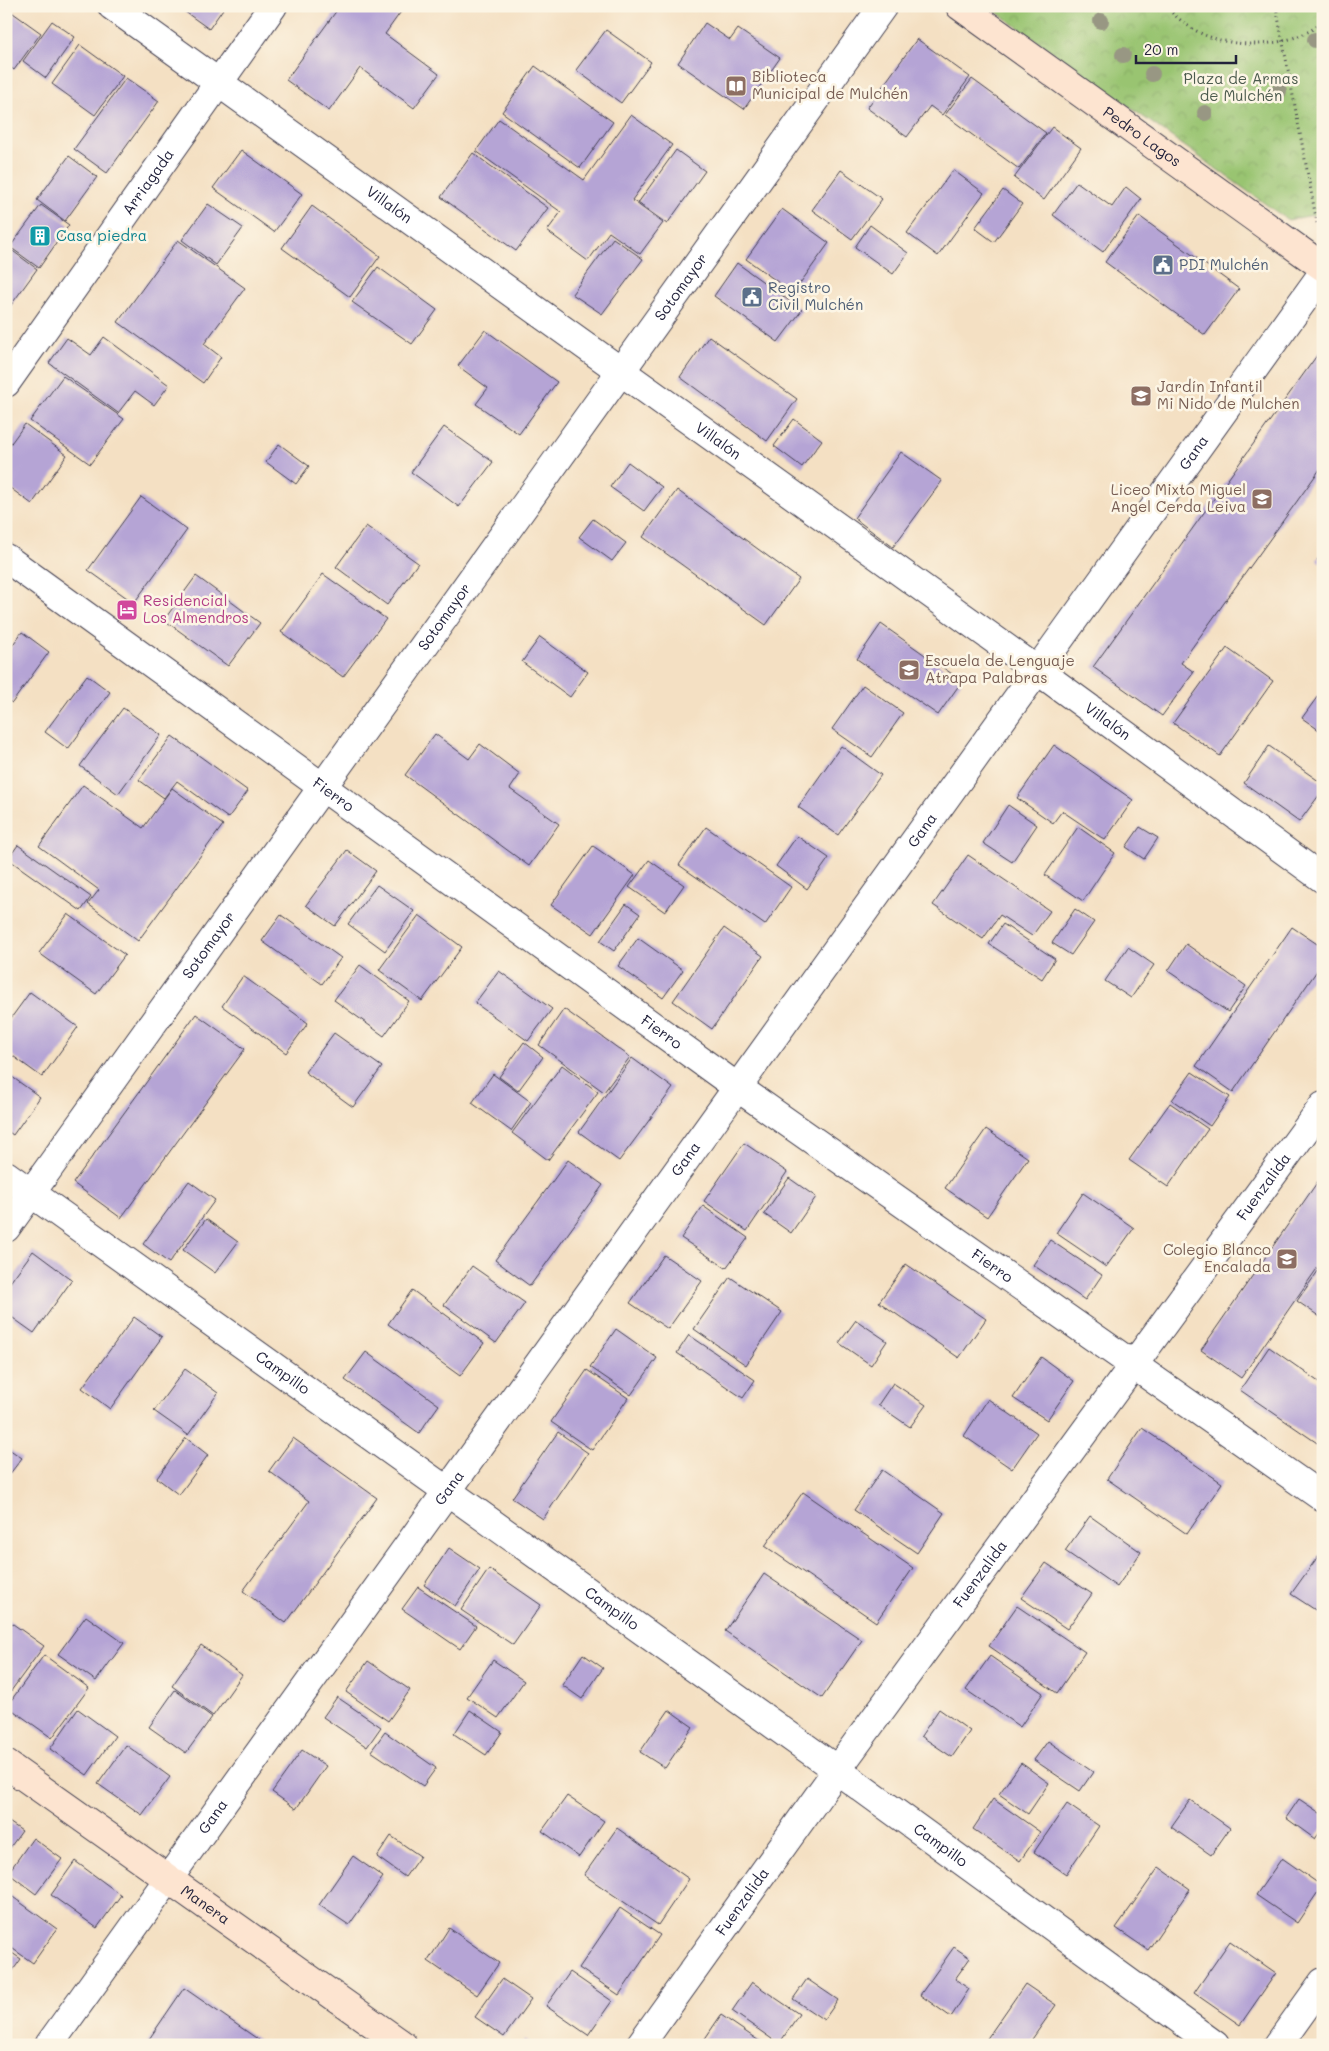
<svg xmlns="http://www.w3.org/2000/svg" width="1329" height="2051" font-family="Mali,sans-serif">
<defs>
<pattern id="park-crowns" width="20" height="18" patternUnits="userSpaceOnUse" patternTransform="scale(1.25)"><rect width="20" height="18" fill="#99c471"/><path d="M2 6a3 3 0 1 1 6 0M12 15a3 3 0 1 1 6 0" fill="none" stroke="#84a863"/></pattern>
</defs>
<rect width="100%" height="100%" fill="#fcf5e5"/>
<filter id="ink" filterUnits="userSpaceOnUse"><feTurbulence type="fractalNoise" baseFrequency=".02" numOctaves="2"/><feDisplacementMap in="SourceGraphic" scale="10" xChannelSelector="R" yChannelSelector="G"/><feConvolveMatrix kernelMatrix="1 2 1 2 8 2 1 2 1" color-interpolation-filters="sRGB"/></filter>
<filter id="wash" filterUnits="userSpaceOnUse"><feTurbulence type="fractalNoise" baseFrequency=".0096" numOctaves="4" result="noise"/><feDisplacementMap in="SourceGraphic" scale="20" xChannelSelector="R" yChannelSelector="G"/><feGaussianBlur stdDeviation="1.12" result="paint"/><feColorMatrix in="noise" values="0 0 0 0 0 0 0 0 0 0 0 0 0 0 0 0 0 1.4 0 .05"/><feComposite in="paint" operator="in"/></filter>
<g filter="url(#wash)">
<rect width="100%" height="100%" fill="#f4e0c3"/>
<path fill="url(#park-crowns)" stroke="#5e7356" d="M988 6H1323V213L1288 220Z"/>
<g id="blocks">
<g fill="#b5a4d5">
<path d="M177 6H225L209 29Z"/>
<path d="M340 6H405L385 34 439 74 414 108 360 68 329 111 286 80Z"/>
<path d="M6 8 41 33 14 70 6 64Z"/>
<path d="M52 21 75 37 46 78 23 61Z"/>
<path d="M705 23 730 40 738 29 780 58 744 109 678 63Z"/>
<path d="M606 30 651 62 621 103 576 70Z"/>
<path d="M917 39 970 77 942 115 930 106 907 137 867 108Z"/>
<path d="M80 45 123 76 95 115 52 84Z"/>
<path d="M535 66 613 122 580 168 502 112Z"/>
<path d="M126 78 159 101 107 173 74 149Z"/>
<path d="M972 79 1046 133 1019 169 945 115Z"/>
<path d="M631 115 672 145 632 200 663 223 640 254 609 232 588 261 547 231 561 212 476 151 499 119 584 180Z"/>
<path d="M1052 127 1081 148 1044 200 1014 178Z"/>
<path d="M241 150 302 194 274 232 213 188Z"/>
<path d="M676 150 705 171 667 224 638 203Z"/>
<path d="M473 153 548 208 516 251 441 197Z"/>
<path d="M69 156 97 177 65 221 37 200Z"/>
<path d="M841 170 882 199 852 239 812 210Z"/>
<path d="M953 170 984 193 938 256 907 233Z"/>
<path d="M1077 182 1112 207 1126 187 1141 199 1103 252 1053 215Z"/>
<path d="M1003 190 1022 204 994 242 975 228Z"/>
<path d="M208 204 243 228 216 265 182 240Z"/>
<path d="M41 205 69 225 39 268 10 247Z"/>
<path d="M312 206 380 256 350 297 282 248Z"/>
<path d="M782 209 829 243 793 293 746 259Z"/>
<path d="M1139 216 1239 289 1205 335 1105 262Z"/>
<path d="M870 225 908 253 893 274 855 247Z"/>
<path d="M613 238 643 259 602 314 572 294Z"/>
<path d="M178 240 245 288 204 344 221 357 203 383 118 322Z"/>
<path d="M6 246 37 269 6 312Z"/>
<path d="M737 263 802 310 778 342 714 296Z"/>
<path d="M378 267 437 310 412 344 352 302Z"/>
<path d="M485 330 557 382 519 434 476 404 488 388 458 366Z"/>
<path d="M709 336 797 399 767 441 680 377Z"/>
<path d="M104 337 169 385 154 405 135 391 118 413 49 363 67 338 91 355Z"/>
<path d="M1323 347V465L1181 663 1194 672 1162 716 1093 667Z"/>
<path d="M63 376 124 419 90 464 30 421Z"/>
<path d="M794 419 822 440 802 467 774 446Z"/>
<path d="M25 424 67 455 32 504 6 485V450Z"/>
<path d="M444 427 493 462 459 507 411 472Z"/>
<path d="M279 444 309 466 296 484 266 462Z"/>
<path d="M901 452 942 481 893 547 854 518Z"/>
<path d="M628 462 662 487 644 511 610 487Z"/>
<path d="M677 490 799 579 766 625 643 537Z"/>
<path d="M141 497 187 530 134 603 88 570Z"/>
<path d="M593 519 626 543 612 561 579 537Z"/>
<path d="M366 526 418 563 387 605 336 567Z"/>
<path d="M1323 552V564L1317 560Z"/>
<path d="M323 574 386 619 343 677 281 632Z"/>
<path d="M196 576 260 623 228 666 164 620Z"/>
<path d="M881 624 962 681 938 715 857 659Z"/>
<path d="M22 632 49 652 12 703 6 699V654Z"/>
<path d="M540 637 588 672 570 697 522 662Z"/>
<path d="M1227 648 1273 681 1220 756 1173 723Z"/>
<path d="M87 675 110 692 68 749 45 732Z"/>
<path d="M863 685 903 713 872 757 832 729Z"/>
<path d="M1323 689V733L1302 718Z"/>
<path d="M123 708 161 735 118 794 80 766Z"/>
<path d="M435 734 469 759 480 744 520 774 510 789 559 824 529 866 405 775Z"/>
<path d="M172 736 248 791 228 818 177 781 164 798 139 780Z"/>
<path d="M1054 745 1133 800 1105 840 1062 811 1053 823 1017 798Z"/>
<path d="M841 746 881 775 838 835 798 807Z"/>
<path d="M1269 746 1323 784V790L1299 822 1244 783Z"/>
<path d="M83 785 143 828 172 788 223 825 138 941 88 904 99 890 39 846Z"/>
<path d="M1008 805 1037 825 1012 862 983 843Z"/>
<path d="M706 827 791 887 765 925 679 865Z"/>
<path d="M1078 827 1115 853 1083 901 1045 875Z"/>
<path d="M1140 827 1158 838 1144 859 1126 847Z"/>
<path d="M797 836 829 858 807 889 776 866Z"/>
<path d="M18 845 91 897 81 911 8 859Z"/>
<path d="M593 846 635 875 593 934 551 905Z"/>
<path d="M347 850 376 871 335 926 306 905Z"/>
<path d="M968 855 1050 911 1032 936 1000 915 983 939 933 905Z"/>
<path d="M649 860 684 885 665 912 629 887Z"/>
<path d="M377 885 414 911 385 951 348 924Z"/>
<path d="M626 904 640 914 614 951 600 941Z"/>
<path d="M1075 909 1094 922 1071 955 1052 943Z"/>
<path d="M68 914 125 955 96 994 39 953Z"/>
<path d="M281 915 341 958 322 984 262 941Z"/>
<path d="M419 915 462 947 422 1001 379 970Z"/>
<path d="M1003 924 1055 959 1042 979 989 944Z"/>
<path d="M1292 927 1323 948V962L1233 1092 1196 1066Z"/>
<path d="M724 928 763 956 712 1029 673 1001Z"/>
<path d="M638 938 683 970 663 998 618 966Z"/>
<path d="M1186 944 1246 986 1228 1012 1168 971Z"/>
<path d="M1128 947 1154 965 1131 998 1105 981Z"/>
<path d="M360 965 409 1001 384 1036 334 1000Z"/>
<path d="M499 971 552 1009 528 1041 475 1003Z"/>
<path d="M243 976 308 1023 286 1053 222 1006Z"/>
<path d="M30 992 78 1027 42 1077 6 1051V1025Z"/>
<path d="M564 1009 630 1057 604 1092 539 1045Z"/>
<path d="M196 1014 245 1049 121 1218 73 1183Z"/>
<path d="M334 1033 382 1067 353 1107 305 1072Z"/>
<path d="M524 1042 543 1057 518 1091 499 1077Z"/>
<path d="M632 1058 673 1088 619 1161 579 1132Z"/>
<path d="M562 1065 598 1092 548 1160 512 1133Z"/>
<path d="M1192 1072 1230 1097 1210 1126 1172 1100Z"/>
<path d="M8 1074 40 1097 13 1135 6 1130Z"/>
<path d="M493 1074 531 1102 511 1131 472 1103Z"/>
<path d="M1170 1103 1208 1129 1168 1187 1129 1160Z"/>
<path d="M986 1129 1028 1158 987 1217 945 1188Z"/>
<path d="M744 1143 787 1172 747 1231 704 1201Z"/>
<path d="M568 1160 603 1185 530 1286 495 1260Z"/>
<path d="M1323 1174V1260L1241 1378 1201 1350Z"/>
<path d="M789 1178 816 1197 791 1233 764 1214Z"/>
<path d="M189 1181 215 1200 169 1263 143 1244Z"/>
<path d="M1083 1193 1134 1228 1106 1267 1056 1233Z"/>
<path d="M703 1206 748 1238 726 1268 681 1238Z"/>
<path d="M206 1219 238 1242 215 1273 183 1250Z"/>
<path d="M1050 1240 1102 1275 1085 1300 1033 1265Z"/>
<path d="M33 1251 72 1280 34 1333 6 1313V1288Z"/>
<path d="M664 1255 702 1281 668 1329 630 1303Z"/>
<path d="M906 1264 986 1319 959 1358 879 1302Z"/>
<path d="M1323 1264V1319L1297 1301Z"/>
<path d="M472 1266 525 1303 496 1343 444 1305Z"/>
<path d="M730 1277 782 1312 746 1365 694 1329Z"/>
<path d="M412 1290 484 1343 460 1376 388 1324Z"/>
<path d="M134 1317 162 1337 110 1409 82 1388Z"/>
<path d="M856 1320 887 1341 871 1365 839 1343Z"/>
<path d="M616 1329 657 1358 631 1395 590 1367Z"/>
<path d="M689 1335 755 1380 743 1398 677 1353Z"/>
<path d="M1269 1347 1323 1385V1447L1240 1390Z"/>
<path d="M366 1352 439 1405 419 1433 345 1380Z"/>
<path d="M1041 1357 1074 1381 1047 1420 1013 1398Z"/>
<path d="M185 1369 218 1393 188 1435 154 1411Z"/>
<path d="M587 1370 628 1398 592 1450 551 1422Z"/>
<path d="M893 1383 926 1405 910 1427 878 1405Z"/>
<path d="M988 1399 1037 1433 1012 1469 964 1436Z"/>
<path d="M1142 1428 1222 1483 1187 1534 1107 1479Z"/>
<path d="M558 1432 588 1453 543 1519 512 1498Z"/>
<path d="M186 1438 208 1455 179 1495 157 1478Z"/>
<path d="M293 1438 377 1498 286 1623 243 1591 309 1501 269 1471Z"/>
<path d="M6 1447 22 1458 6 1479Z"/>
<path d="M882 1470 944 1513 917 1553 854 1510Z"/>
<path d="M803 1492 913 1568 876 1622 765 1546Z"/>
<path d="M1090 1516 1141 1552 1117 1587 1065 1551Z"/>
<path d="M449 1548 480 1569 455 1606 424 1585Z"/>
<path d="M1319 1555 1323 1558V1615L1291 1594Z"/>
<path d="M1046 1563 1092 1594 1067 1629 1021 1598Z"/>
<path d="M489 1569 541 1605 513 1645 461 1610Z"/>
<path d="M764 1574 862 1640 822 1698 725 1631Z"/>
<path d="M418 1587 476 1626 460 1649 402 1609Z"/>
<path d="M1017 1606 1085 1652 1057 1693 989 1646Z"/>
<path d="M86 1616 124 1643 96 1681 58 1654Z"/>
<path d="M6 1619 44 1646 8 1695 6 1693Z"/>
<path d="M201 1645 242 1675 213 1716 172 1686Z"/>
<path d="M583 1654 603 1668 582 1699 562 1685Z"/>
<path d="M44 1655 89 1688 52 1738 7 1706Z"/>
<path d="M990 1656 1043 1693 1020 1727 966 1690Z"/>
<path d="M493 1660 524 1681 498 1718 467 1697Z"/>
<path d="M368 1661 410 1690 388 1721 346 1692Z"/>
<path d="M175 1690 212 1717 186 1753 149 1727Z"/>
<path d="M337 1697 381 1727 367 1747 323 1717Z"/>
<path d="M78 1709 115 1736 87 1775 50 1749Z"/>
<path d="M939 1709 970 1731 952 1757 921 1736Z"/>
<path d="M470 1710 502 1732 486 1755 454 1734Z"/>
<path d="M669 1710 693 1727 665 1768 640 1752Z"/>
<path d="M385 1732 436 1768 423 1786 371 1751Z"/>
<path d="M1048 1741 1093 1772 1080 1791 1034 1760Z"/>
<path d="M126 1745 170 1777 142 1815 98 1784Z"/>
<path d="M302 1750 326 1766 296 1809 272 1792Z"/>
<path d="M1021 1763 1049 1783 1028 1814 999 1794Z"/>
<path d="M567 1796 604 1821 579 1857 542 1831Z"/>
<path d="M993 1799 1040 1832 1020 1861 973 1829Z"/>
<path d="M1299 1799 1323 1815V1828L1315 1839 1286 1818Z"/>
<path d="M1190 1800 1230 1828 1211 1855 1171 1827Z"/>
<path d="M1067 1804 1099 1826 1066 1874 1034 1852Z"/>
<path d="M6 1820 22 1831 6 1853Z"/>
<path d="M617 1828 689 1879 658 1925 584 1875Z"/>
<path d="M391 1836 420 1856 405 1877 377 1857Z"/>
<path d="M33 1838 62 1859 36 1894 8 1873Z"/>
<path d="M353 1856 383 1877 349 1925 319 1905Z"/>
<path d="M1282 1858 1322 1886 1297 1923 1256 1895Z"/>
<path d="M75 1861 121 1895 97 1928 51 1895Z"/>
<path d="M1159 1867 1190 1889 1148 1950 1116 1928Z"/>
<path d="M6 1892 57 1929 33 1963 6 1944Z"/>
<path d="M620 1908 660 1935 619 1995 579 1968Z"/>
<path d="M449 1928 499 1963 477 1995 428 1961Z"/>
<path d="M1230 1941 1276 1973 1240 2025 1194 1993Z"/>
<path d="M954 1947 970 1958 955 1979 969 1989 951 2017 920 1995Z"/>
<path d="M6 1949 21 1959 6 1980Z"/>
<path d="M570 1972 612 2001 588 2035 546 2006Z"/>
<path d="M502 1979 531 1999 504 2037 475 2017Z"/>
<path d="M807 1979 838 2000 824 2020 793 1999Z"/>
<path d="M752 1982 799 2014 779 2044 732 2011Z"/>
<path d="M1025 1984 1056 2005 1028 2045H993L986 2040Z"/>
<path d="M184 1988 259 2040 256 2045H145Z"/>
<path d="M721 2015 765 2045H704L702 2043Z"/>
<path d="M525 2040 532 2045H522Z"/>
</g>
</g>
</g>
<g filter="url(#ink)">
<use href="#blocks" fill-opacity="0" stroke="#423e4f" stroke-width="1"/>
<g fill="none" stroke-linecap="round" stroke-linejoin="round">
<g stroke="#423e4f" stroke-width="30">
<g id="minor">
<path id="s1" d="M6 383 273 6"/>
<path id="s2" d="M6 558 737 1087 1323 1498"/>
<path id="s3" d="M6 1175 837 1770 1215 2045"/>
<path id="s4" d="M640 2045 837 1770 1323 1106"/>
<path d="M1278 2045 1323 1982"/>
</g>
</g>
<g stroke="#423e4f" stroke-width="30">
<g id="tertiary">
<path id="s5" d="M112 6 1037 670 1323 879"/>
<path id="s6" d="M6 1228 883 6"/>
<path id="s7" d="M49 2045 1323 273"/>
</g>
</g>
<g stroke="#423e4f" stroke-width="30">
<g id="secondary">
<path id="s8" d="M960 6 1323 267"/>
<path id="s9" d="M6 1764 403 2045"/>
</g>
</g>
<g stroke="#423e4f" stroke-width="3" stroke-dasharray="1 4" stroke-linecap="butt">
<path d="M1165 6C1178 19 1195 33 1213 38 1248 49 1293 46 1323 22"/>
<path d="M1276 6 1317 223"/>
</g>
<use href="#minor" stroke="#fff" stroke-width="28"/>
<use href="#tertiary" stroke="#fff" stroke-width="28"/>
<use href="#secondary" stroke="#fde4d0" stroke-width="28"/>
</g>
<g fill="#989783">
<circle cx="1101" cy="21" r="8"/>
<circle cx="1315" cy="40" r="8"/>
<circle cx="1123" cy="55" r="8"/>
<circle cx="1152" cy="74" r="8"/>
<circle cx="1279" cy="91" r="8"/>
<circle cx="1205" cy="113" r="8"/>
</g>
</g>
<defs>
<g id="library-square" transform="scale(1.125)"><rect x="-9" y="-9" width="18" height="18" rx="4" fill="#8d6e63" stroke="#fcf5e5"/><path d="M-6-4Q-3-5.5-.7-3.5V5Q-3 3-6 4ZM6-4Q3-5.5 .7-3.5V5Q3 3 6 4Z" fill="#fff"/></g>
<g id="building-square" transform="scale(1.125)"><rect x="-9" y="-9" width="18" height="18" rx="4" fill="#0f9aa8" stroke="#fcf5e5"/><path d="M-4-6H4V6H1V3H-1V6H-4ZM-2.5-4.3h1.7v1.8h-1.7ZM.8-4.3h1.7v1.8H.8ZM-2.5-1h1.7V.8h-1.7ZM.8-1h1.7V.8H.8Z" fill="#fff"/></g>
<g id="civic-square" transform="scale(1.125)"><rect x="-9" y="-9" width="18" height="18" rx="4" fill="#5c6f8a" stroke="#fcf5e5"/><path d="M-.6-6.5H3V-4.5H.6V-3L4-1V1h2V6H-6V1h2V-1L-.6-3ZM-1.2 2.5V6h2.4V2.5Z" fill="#fff"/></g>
<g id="school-square" transform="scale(1.125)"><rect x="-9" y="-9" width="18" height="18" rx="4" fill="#8d6e63" stroke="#fcf5e5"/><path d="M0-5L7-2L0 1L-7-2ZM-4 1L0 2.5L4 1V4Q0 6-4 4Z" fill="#fff"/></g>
<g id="hotel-square" transform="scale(1.125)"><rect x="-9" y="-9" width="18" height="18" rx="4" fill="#d1479c" stroke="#fcf5e5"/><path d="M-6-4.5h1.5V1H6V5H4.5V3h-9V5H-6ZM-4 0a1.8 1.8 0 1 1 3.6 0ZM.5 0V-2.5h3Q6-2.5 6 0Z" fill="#fff"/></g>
</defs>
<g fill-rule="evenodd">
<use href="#library-square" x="736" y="86"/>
<use href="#building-square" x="40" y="236"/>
<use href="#civic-square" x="1163" y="265"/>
<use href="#civic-square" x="752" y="297"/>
<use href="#school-square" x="1141" y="396"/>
<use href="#school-square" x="1262" y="499"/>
<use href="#hotel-square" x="127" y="610"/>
<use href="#school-square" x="909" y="670"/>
<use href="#school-square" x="1287" y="1259"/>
</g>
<g text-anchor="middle" stroke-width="5" stroke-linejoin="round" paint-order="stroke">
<g font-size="15" fill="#785e54" stroke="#fcf5e5" text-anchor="start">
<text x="752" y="82">Biblioteca<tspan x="752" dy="17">Municipal de Mulchén</tspan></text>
<text x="1157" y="392">Jardín Infantil<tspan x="1157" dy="17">Mi Nido de Mulchen</tspan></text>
<text x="1246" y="495" text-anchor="end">Liceo Mixto Miguel<tspan x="1246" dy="17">Angel Cerda Leiva</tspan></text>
<text x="925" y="666">Escuela de Lenguaje<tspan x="925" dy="17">Atrapa Palabras</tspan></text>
<text x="1271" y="1255" text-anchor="end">Colegio Blanco<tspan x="1271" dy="17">Encalada</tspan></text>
</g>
<g font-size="15" fill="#4c5b4e" stroke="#fcf5e5">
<text x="1241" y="84">Plaza de Armas<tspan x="1241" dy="17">de Mulchén</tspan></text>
</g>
<g font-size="15" fill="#22223b" stroke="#fcf5e5">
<text dy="5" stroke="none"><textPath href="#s8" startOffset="224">Pedro Lagos</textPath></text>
<text dy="5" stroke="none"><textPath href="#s1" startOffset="246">Arriagada</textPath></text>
<text dy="5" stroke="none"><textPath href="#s5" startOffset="341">Villalón</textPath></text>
<text dy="5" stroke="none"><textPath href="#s6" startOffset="1158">Sotomayor</textPath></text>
<text dy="5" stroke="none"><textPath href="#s5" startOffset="746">Villalón</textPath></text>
<text dy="5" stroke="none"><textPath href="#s7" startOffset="1961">Gana</textPath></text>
<text dy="5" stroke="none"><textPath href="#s6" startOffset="752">Sotomayor</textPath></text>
<text dy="5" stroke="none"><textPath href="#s5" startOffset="1226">Villalón</textPath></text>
<text dy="5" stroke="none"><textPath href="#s2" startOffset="404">Fierro</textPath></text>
<text dy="5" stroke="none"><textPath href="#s7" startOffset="1496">Gana</textPath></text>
<text dy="5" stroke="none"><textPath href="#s6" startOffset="348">Sotomayor</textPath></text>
<text dy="5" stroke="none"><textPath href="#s2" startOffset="809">Fierro</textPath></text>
<text dy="5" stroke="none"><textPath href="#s7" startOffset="1091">Gana</textPath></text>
<text dy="5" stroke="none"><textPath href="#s4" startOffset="1061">Fuenzalida</textPath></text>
<text dy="5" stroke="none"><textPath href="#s2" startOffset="1214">Fierro</textPath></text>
<text dy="5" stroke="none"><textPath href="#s3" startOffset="340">Campillo</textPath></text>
<text dy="5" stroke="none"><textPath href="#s7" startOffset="686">Gana</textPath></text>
<text dy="5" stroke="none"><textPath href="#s4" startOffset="581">Fuenzalida</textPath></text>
<text dy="5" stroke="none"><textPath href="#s3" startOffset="745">Campillo</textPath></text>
<text dy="5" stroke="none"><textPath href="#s7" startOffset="281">Gana</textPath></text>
<text dy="5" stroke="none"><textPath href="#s3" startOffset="1150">Campillo</textPath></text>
<text dy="5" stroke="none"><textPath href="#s4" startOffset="176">Fuenzalida</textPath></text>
<text dy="5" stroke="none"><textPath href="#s9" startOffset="244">Manera</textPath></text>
</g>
<g font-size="15" fill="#0d838f" stroke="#fcf5e5" text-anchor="start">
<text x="56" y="241">Casa piedra</text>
</g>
<g font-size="15" fill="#4e5e75" stroke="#fcf5e5" text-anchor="start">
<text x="1179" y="270">PDI Mulchén</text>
<text x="768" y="293">Registro<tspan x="768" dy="17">Civil Mulchén</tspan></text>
</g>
<g font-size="15" fill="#b23c85" stroke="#fcf5e5" text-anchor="start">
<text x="143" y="606">Residencial<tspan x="143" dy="17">Los Almendros</tspan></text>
</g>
</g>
<rect width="1329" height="2051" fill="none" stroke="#fcf5e5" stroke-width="25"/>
<path d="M1136 55v8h100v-8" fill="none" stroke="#22223b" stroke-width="2.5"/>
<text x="1144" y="55" font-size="15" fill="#22223b" stroke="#fcf5e5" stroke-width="4" paint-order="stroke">20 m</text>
</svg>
